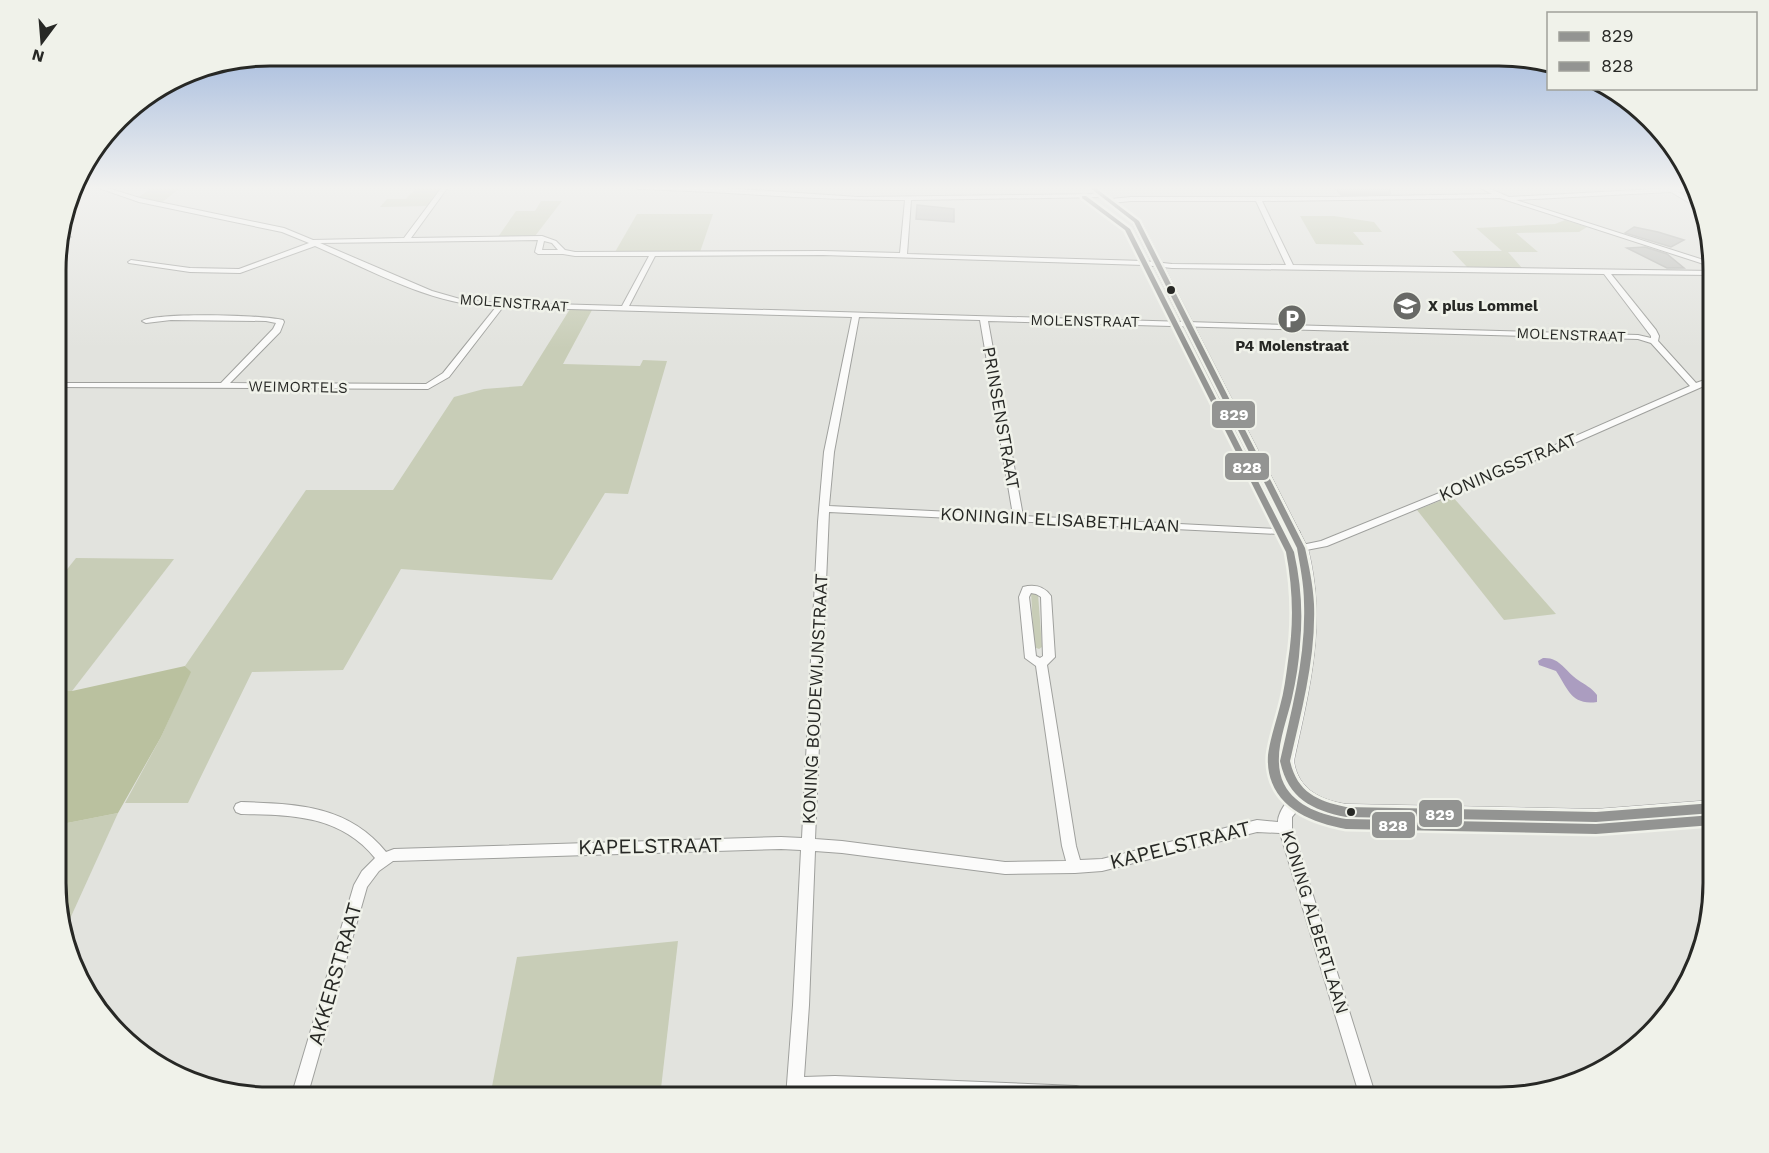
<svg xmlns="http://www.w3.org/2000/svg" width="1769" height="1153" font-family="'Work Sans',sans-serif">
<rect width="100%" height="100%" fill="#e2e3de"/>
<g fill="#c8cdb7">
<path d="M153 187H182L161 203 137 198Z"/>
<path d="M417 187H442L427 206 380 207 387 199H406Z"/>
<path d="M541 201H562L535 236 498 237 516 211H535Z"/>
<path d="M637 214H713L700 252H615Z"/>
<path d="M1300 216H1334L1374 222 1382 232H1353L1364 245 1316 244Z"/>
<path d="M1565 220 1587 227 1579 232 1516 233 1538 252H1508L1522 268 1467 267 1452 251H1502L1476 228 1555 224Z"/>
<path d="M570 309 592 310 563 364 640 366 643 360 667 361 628 494 605 493 552 580 401 569 343 670 252 672 188 803H125L161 737 190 672 185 666 306 490H393L454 397 484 389 522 386Z"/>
<path d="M1452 496 1556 614 1504 620 1417 510Z"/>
<path d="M76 558 174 559 72 691 57 689V582Z"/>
<path d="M1031 592 1038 594 1042 647 1039 649 1034 647Z"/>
<path d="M118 813 64 932 57 910V825Z"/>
<path d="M678 941 660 1097H490L517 957Z"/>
</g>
<path fill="#bac19f" d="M185 666 191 672 161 737 118 813 57 825V689L72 691Z"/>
<path fill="#ab9dc0" d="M1543 658C1560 657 1565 671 1578 680 1585 685 1591 687 1597 695V702C1571 706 1567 687 1556 671L1539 665 1538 661Z"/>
<g fill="#c0c1bd" stroke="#b3b4b0" stroke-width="1.5">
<path d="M1334 187H1390V194L1341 195Z"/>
<path d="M917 205 954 209V222L916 219Z"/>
<path d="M1634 227 1658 232 1684 240 1671 247 1625 233Z"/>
<path d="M1645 247 1667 254 1684 268H1667L1627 248Z"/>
</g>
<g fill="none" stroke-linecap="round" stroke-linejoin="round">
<g stroke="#9fa09d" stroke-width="2">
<g id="street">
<path d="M96 187H104L140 198 284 228 313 240 404 238 442 187H448L411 238 542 236 556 241 565 250 575 252 823 251 900 253 905 200C816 201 727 191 638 189L635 187H708L858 197 1104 194 1107 196 1106 197 911 200 907 254 1144 261 1172 264 1286 265 1256 201H1131L1111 203 1108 201 1111 199 1131 197H1330L1492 194 1479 187H1486L1509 197 1692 187 1693 191 1678 192 1697 203 1698 208 1671 192 1516 200 1713 263V267L1500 198 1262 201 1293 265 1713 271V275L1611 274 1656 330 1659 336 1658 341 1696 383 1713 377V382L1529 463 1327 546 1301 551 1296 548 1297 546 1321 541 1523 459 1690 386 1651 343 1638 339 988 321 1023 516 1295 530 1299 531 1300 533 1299 535 829 512 815 839 842 841 1005 862 1066 861 1062 846 1036 666 1025 658 1019 597 1023 587C1034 584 1044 586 1051 596L1055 657 1047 665 1076 846 1080 860 1102 859 1257 820 1278 822C1278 810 1295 787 1308 791L1310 795 1292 817V828L1376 1097H1360L1280 833 1257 832 1102 871 1075 873 1005 874 842 853 815 851 809 1005 804 1077 835 1076 1076 1086 1096 1091 1098 1097H956L835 1092 803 1093 802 1097H786L793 1005 801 850 781 849 393 861 379 871 367 887 307 1097H291L354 885 362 871 375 858C340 815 292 815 241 814L236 812 234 808 236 804 241 802C297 804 348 805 386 852L394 849 781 837 802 838 818 522 824 452 852 317 503 307 449 377 428 389 57 387V383H221L273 329 276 323 266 321 171 320 146 323 142 321C158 312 262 315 283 320L284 322 280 332 230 383 426 384 443 373 496 307C431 305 373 271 315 246L240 273 190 272 129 263 128 262 131 260 190 268 239 269 309 243 282 232 139 202ZM538 240 535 252 538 254H563L575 256H649L622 306 484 302 460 299 432 291 320 243ZM544 241 552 243 558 250H542ZM823 255 1144 265 1172 268 1604 274 1651 336V338L1638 335 629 306 655 256ZM859 317 980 320 1013 515 829 506 834 452ZM1031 593 1036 594 1041 597 1043 656 1040 658 1036 656 1029 597Z"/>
<path d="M66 236 71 237 57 245 58 240Z"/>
</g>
</g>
<g stroke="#9fa09d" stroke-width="1">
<path id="secondary" d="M1087 187H1096L1141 221 1308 548C1327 623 1310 687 1294 761 1298 789 1320 800 1346 804L1596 809 1713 800V816L1596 825 1346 820C1311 814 1281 799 1276 761 1293 688 1312 623 1294 548L1132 222Z"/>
</g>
<use href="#street" fill="#fbfbfa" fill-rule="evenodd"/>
<use href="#secondary" fill="#fbfbfa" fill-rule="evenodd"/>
<g stroke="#f0f2ea" stroke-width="5">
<path id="bus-1" d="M1089 187H1094L1139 221 1305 548C1309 566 1313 585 1314 604 1316 657 1302 709 1290 761 1297 792 1317 801 1346 807L1596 812 1713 803V813L1596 822 1346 817C1311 810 1288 798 1280 761 1292 709 1306 656 1304 603 1304 584 1300 566 1297 548L1134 222Z"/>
</g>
<g stroke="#f0f2ea" stroke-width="5">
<path id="bus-2" d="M1082 196H1086L1130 229 1294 552C1301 583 1303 613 1300 644 1299 662 1296 680 1292 698 1286 725 1271 757 1284 784 1296 807 1323 815 1346 819L1596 824 1713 815V825L1596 834 1346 829C1306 822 1265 803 1268 755 1270 739 1276 722 1280 706 1284 692 1286 676 1288 661 1294 624 1293 589 1286 552L1125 230 1082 198Z"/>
</g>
<use href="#bus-1" fill="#939492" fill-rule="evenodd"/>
<use href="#bus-2" fill="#939492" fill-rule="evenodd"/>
</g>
<linearGradient id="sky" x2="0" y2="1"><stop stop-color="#8fabd8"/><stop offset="0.54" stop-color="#f2f2f0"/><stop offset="1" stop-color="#f2f2f0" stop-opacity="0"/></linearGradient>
<rect width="1769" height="348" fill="url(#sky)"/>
<defs>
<g id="school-disc" transform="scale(1.5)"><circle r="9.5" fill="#686966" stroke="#f0f2ea"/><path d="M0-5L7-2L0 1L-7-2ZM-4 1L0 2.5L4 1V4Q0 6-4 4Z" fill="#fff"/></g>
<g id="parking-disc" transform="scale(1.5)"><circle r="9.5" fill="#686966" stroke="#f0f2ea"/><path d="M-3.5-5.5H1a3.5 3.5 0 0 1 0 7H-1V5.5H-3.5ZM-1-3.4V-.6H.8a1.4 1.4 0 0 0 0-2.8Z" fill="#fff"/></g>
</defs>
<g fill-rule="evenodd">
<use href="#school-disc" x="1407" y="306"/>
<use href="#parking-disc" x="1292" y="319"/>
</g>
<g fill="#272825" stroke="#f0f2ea" stroke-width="2">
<circle cx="1171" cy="290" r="5"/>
<circle cx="1351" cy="812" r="5"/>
</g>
<g text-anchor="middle" stroke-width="5" stroke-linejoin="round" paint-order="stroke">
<g font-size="15" fill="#272825" stroke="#f0f2ea">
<text transform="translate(514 303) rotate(4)" y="5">MOLENSTRAAT</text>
<text transform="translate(1085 321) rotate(1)" y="5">MOLENSTRAAT</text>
<text transform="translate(1571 335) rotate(2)" y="5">MOLENSTRAAT</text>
<text transform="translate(298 387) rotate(1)" y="5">WEIMORTELS</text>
</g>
<g font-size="15" font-weight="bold" fill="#272825" stroke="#f0f2ea" text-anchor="start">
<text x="1428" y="311">X plus Lommel</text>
<text x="1292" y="351" text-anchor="middle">P4 Molenstraat</text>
</g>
<g font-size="18" fill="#272825" stroke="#f0f2ea">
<text transform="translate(1001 418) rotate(80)" y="6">PRINSENSTRAAT</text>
<text transform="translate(1508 467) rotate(-23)" y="6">KONINGSSTRAAT</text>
<text transform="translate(1060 520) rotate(3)" y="6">KONINGIN ELISABETHLAAN</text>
<text transform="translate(815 699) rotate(-87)" y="6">KONING BOUDEWIJNSTRAAT</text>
<text transform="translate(1315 922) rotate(73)" y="6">KONING ALBERTLAAN</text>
</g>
<g font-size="21" fill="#272825" stroke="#f0f2ea">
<text transform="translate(1180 845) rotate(-14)" y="7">KAPELSTRAAT</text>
<text transform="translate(650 846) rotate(-1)" y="7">KAPELSTRAAT</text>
<text transform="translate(335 974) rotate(-74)" y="7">AKKERSTRAAT</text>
</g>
</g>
<path d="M0 0H1769V1153H0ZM270 66H1499A204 204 0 0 1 1703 270V883A204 204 0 0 1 1499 1087H270A204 204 0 0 1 66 883V270A204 204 0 0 1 270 66Z" fill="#f0f2ea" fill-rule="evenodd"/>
<path fill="none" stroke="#272825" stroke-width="3" d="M270 66H1499A204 204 0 0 1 1703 270V883A204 204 0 0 1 1499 1087H270A204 204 0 0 1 66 883V270A204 204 0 0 1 270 66Z"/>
<g stroke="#f0f2ea" stroke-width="2">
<rect x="1211" y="400" width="45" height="29" rx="6" fill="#939492"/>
<rect x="1224" y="452" width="46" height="29" rx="6" fill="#939492"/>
<rect x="1418" y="799" width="45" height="29" rx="6" fill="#939492"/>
<rect x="1371" y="811" width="45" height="28" rx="6" fill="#939492"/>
</g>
<g font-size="16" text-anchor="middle" font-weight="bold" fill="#fff">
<text x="1234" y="420">829</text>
<text x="1247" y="473">828</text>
<text x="1440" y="820">829</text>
<text x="1393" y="831">828</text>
</g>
<rect x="1547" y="12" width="210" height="78" fill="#f0f2ea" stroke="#a0a19b" stroke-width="1.5"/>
<rect x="1559" y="32" width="30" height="9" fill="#939492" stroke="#a0a19b" stroke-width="1.5"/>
<text x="1601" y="42" font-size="18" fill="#272825">829</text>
<rect x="1559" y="62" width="30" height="9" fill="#939492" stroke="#a0a19b" stroke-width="1.5"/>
<text x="1601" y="72" font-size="18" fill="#272825">828</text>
<g transform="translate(42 42) rotate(196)" stroke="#f0f2ea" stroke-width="4.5" paint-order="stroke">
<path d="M0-4.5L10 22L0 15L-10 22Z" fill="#272825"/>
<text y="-9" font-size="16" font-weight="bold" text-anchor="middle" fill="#272825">N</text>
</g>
</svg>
